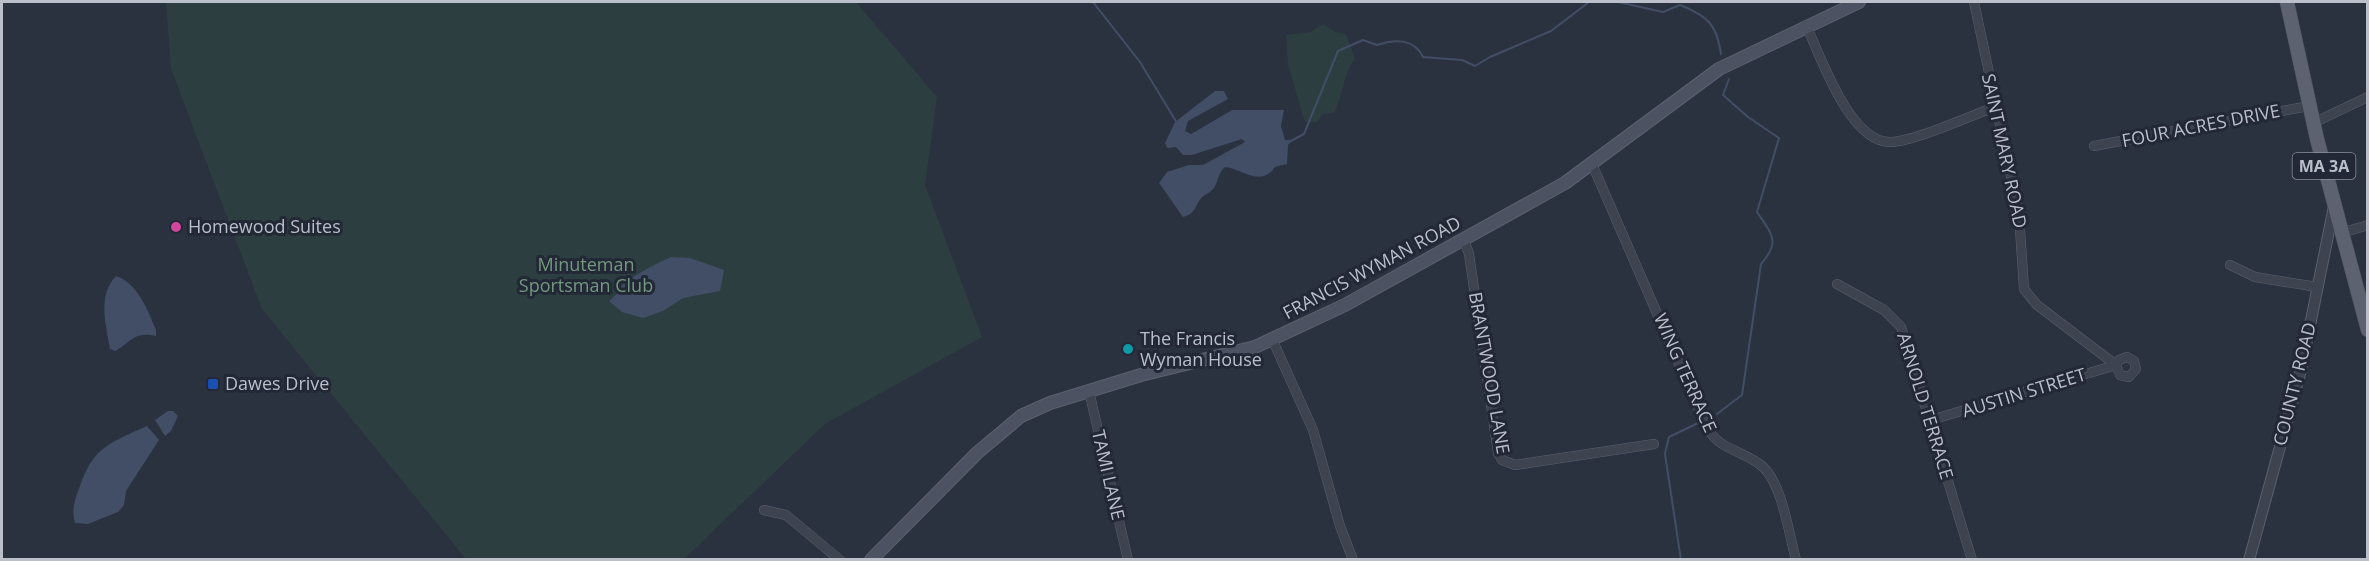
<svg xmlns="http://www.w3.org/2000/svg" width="2369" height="561" font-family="'Open Sans',sans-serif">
<rect width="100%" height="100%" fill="#2a313f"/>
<g fill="#2d3e41">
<path d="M166 2H856L937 97 925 185 982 337 825 424 684 559H466L262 309 171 69Z"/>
<path d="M1323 24 1335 32 1346 34 1355 59C1344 70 1343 97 1334 113L1323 114 1317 122H1305L1288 65 1286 35 1310 32Z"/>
</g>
<g fill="#414e66">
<path d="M1215 91H1224L1228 99 1188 121 1185 131 1191 134 1232 110H1284L1281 126 1285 140H1292L1288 145 1287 164 1275 167C1261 188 1243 169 1225 167 1218 173 1219 180 1214 188 1211 192 1206 194 1202 197 1195 205 1196 214 1183 217L1159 183 1167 172 1189 165H1203L1245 142 1242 139 1192 155H1183L1176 147 1167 148 1165 143 1175 122Z"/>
<path d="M671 257 690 258 724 270 720 291 683 298 663 311 643 318 622 312 609 301 618 293 620 287C636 274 651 266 671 257Z"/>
<path d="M116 276C138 283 148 311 156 330V336C133 331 131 343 115 351L110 349C106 324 97 296 116 276Z"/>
<path d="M168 411H173L178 416 171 431 165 436 155 420Z"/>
<path d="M147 426 159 440 126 491 124 505 118 512 88 524 75 523C71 509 75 500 80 486 93 447 111 442 147 426Z"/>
</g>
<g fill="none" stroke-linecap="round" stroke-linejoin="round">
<g stroke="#414e66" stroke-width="2">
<path d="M1093 2 1140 62 1177 123"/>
<path d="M1618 2 1663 12 1680 5C1708 16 1717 25 1721 54"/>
<path d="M1289 142 1304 134 1338 51 1363 40 1377 45C1394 39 1414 38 1423 57L1462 60 1475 66 1490 57 1551 31 1589 2"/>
<path d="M1717 414 1742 395 1761 264C1781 241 1772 235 1757 212L1779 138 1748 117 1723 95 1729 79"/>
<path d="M1681 560 1665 454 1669 437 1698 423"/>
</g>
<g stroke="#5b616d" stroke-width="10">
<g id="minor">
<path d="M1974 2 2019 214 2024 289 2037 305 2116 365 2120 375 2129 377 2136 369 2134 361 2127 357 2119 360 2116 365"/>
<path d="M1806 25C1820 55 1850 144 1891 142 1915 141 1970 116 1995 107"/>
<path d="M2313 123 2368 97"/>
<path d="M2094 146 2309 106"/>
<path d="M1592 164 1706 426C1719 451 1744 450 1763 467 1782 484 1789 534 1796 560"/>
<path d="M2341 233 2368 225"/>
<path d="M1464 240 1469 254 1498 453 1502 460 1515 465 1654 444"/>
<path d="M2230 265 2255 277 2317 287"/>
<path d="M1837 284 1884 310 1901 327 1972 560"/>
<path d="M1273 341 1313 430 1340 526 1353 560"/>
<path d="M1089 391 1128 560"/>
<path d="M1931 420 2116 365"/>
<path d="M764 510 786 515 840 560"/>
</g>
</g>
<g stroke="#5b616d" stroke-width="12">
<path id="tertiary" d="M2249 560 2301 370 2334 206"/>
</g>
<g stroke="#5b616d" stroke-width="14">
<path id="secondary" d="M871 560 977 453 1021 416 1050 403 1141 375 1255 347 1345 305 1565 183 1719 69 1859 2"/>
</g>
<g stroke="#474c59" stroke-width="15">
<path id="primary" d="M2287 2 2317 139 2368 330"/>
</g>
<use href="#minor" stroke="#3d434f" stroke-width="9"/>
<use href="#tertiary" stroke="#3d434f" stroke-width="10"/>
<use href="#secondary" stroke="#4c5262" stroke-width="12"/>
<use href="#primary" stroke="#5c626f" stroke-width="14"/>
</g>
<circle fill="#d1479c" stroke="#222835" stroke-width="2" cx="176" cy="227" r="6"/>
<circle fill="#0f9aa8" stroke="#222835" stroke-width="2" cx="1128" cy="349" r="6"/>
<rect fill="#1a4fb4" stroke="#222835" stroke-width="2" x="207" y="378" width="12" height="12" rx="3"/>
<g text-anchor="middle" stroke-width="6" stroke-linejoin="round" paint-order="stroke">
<rect fill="#222835" stroke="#8c929d" stroke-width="1.5" x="2292.5" y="153" width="63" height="26" rx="4.5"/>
<g font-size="16" font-weight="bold" fill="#babfca">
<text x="2324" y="172">MA 3A</text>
</g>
<g font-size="18" fill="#babfca" stroke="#222835">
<text transform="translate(2201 126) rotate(-11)" y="6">FOUR ACRES DRIVE</text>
<text transform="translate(2004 151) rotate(78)" y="6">SAINT MARY ROAD</text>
<text transform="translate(1372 268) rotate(-28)" y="6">FRANCIS WYMAN ROAD</text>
<text transform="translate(1489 373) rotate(80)" y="6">BRANTWOOD LANE</text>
<text transform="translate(1685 373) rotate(66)" y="6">WING TERRACE</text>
<text transform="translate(2295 384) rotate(-76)" y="6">COUNTY ROAD</text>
<text transform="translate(2024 393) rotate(-17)" y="6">AUSTIN STREET</text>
<text transform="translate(1925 406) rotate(73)" y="6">ARNOLD TERRACE</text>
<text transform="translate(1108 475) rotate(77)" y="6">TAMI LANE</text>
</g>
<g font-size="18" fill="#babfca" stroke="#222835" text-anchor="start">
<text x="188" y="233">Homewood Suites</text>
<text x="1140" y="345">The Francis<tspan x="1140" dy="21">Wyman House</tspan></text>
<text x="225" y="390">Dawes Drive</text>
</g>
<g font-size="18" fill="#74987f" stroke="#222835">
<text x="586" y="271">Minuteman<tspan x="586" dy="21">Sportsman Club</tspan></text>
</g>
</g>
<rect width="2369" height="561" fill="none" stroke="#babfca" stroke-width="6"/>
</svg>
